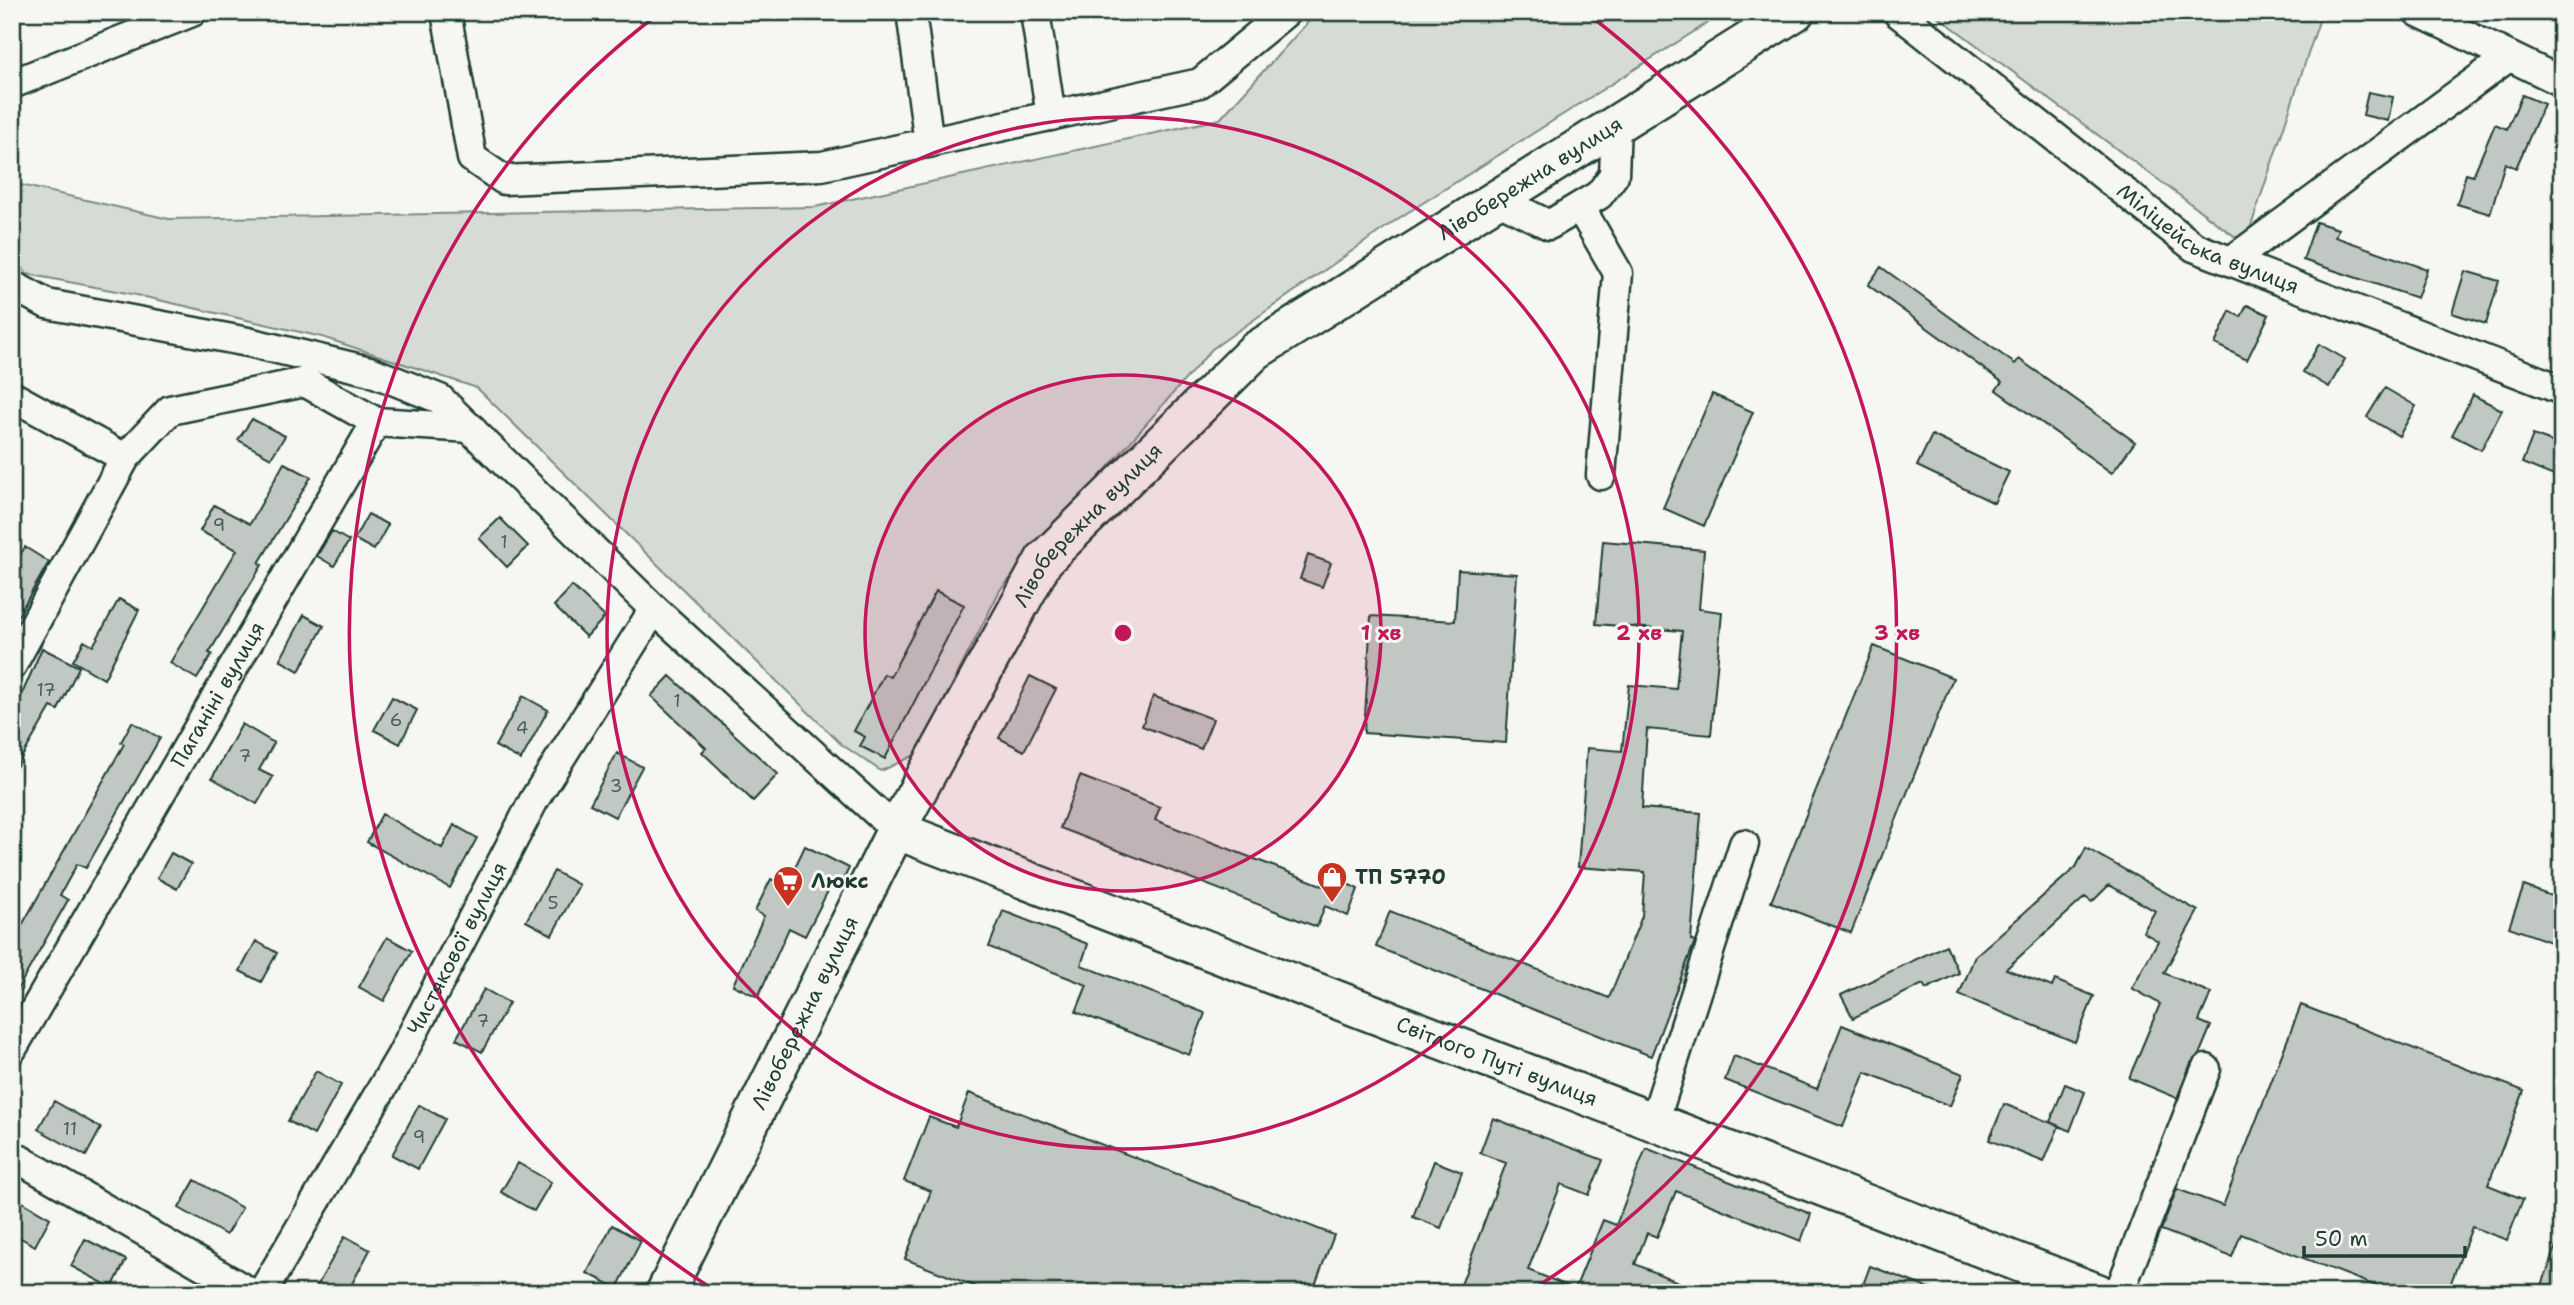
<svg xmlns="http://www.w3.org/2000/svg" width="2574" height="1305" viewBox="0 0 2574 1305" font-family="'Shantell Sans',sans-serif">
	<rect width="100%" height="100%" fill="#f6f6f2"/>
	<filter id="ink" filterUnits="userSpaceOnUse"><feTurbulence type="fractalNoise" baseFrequency=".0143" numOctaves="2"/><feDisplacementMap in="SourceGraphic" scale="14" xChannelSelector="R" yChannelSelector="G"/><feConvolveMatrix kernelMatrix="1 2 1 2 8 2 1 2 1" color-interpolation-filters="sRGB"/></filter>
	<g filter="url(#ink)">
		<path fill="#d6dbd6" stroke="#7a8c85" stroke-width="2" d="M1317 12H1725L1399 218 1212 349 1000 590 917 754 881 771 841 744 477 388 322 337 132 294 27 274 12 253V183L169 219 815 207 1220 119Z
			M1932 12H2322L2245 244Z"/>
		<path fill="#c1c8c3" stroke="#1f3d34" stroke-width="2" d="M2368 92 2393 97 2388 121 2363 115Z
			M2522 95 2544 104 2516 168 2505 163 2490 214 2457 204 2466 174 2473 176 2495 124 2507 129Z
			M2316 222 2338 229 2335 237 2427 269 2417 298 2303 260Z
			M1881 267 2015 364 2019 359 2135 442 2112 473 1996 390 2002 382 1868 285Z
			M2465 271 2499 281 2486 324 2452 313Z
			M2247 305 2269 315 2247 360 2215 344 2230 311 2241 317Z
			M2319 344 2345 359 2329 387 2303 372Z
			M2385 388 2416 406 2399 436 2367 417Z
			M1712 394 1753 412 1704 526 1663 508Z
			M2473 395 2502 410 2481 450 2452 435Z
			M252 419 285 436 271 458 238 440Z
			M1932 435 2009 472 1994 503 1917 466Z
			M2533 435 2562 446V456L2554 476 2522 463Z
			M284 463 311 477 259 563 262 565 209 653 212 654 197 679 170 663 237 550 200 531 214 505 250 524Z
			M368 514 388 525 374 550 354 539Z
			M500 518 528 546 507 567 479 538Z
			M332 531 349 541 334 566 317 556Z
			M1603 541 1704 550 1699 609 1722 612 1711 735 1647 729 1642 808 1701 813 1691 940 1695 941 1651 1056 1376 947 1390 911 1609 998 1642 916 1645 872 1578 867 1587 748 1622 751 1629 685 1676 689 1682 631 1596 624Z
			M25 547 49 562 12 626V567Z
			M1308 555 1331 563 1322 587 1300 579Z
			M1458 570 1517 574 1506 743 1364 733 1371 616 1455 621Z
			M572 586 605 617 586 637 554 606Z
			M936 591 964 605 885 759 860 746 865 737 854 731 884 674 890 677Z
			M119 599 139 610 104 679 73 661 84 641 93 646Z
			M304 615 324 626 299 671 280 660Z
			M1874 646 1953 678 1851 933 1771 902Z
			M42 648 79 667 58 710 51 707 12 774V717Z
			M670 676 778 774 753 801 702 752 706 748 651 696Z
			M1030 676 1056 689 1024 751 999 738Z
			M523 696 548 710 521 760 495 746Z
			M1153 696 1213 719 1201 749 1142 726Z
			M392 697 417 710 400 744 374 730Z
			M132 722 160 738 86 868 77 864 60 895 68 900 12 999V943L124 744 121 742Z
			M242 724 274 743 259 770 273 777 257 804 212 778Z
			M617 753 642 767 615 817 590 804Z
			M1080 776 1160 807 1155 820 1334 890 1337 879 1358 889 1348 916 1325 906 1317 927 1060 828Z
			M382 814 442 848 454 825 477 838 450 888 367 842Z
			M805 846 849 868 839 889 831 885 805 936 789 928 758 997 733 985 764 916 755 911 771 879 786 886Z
			M2086 848 2198 911 2164 973 2211 993 2199 1021 2211 1026 2199 1055 2191 1063 2177 1098 2129 1078 2160 1004 2132 988 2158 941 2143 932 2155 911 2109 885 2092 902 2085 897 2006 969 2052 987 2055 980 2094 996 2075 1042 1959 995 1975 956 2076 867Z
			M171 853 191 864 177 889 157 878Z
			M554 871 579 885 552 935 526 921Z
			M2524 886 2562 900V946L2509 927Z
			M1003 911 1088 944 1081 965 1205 1013 1189 1055 1076 1012 1087 985 989 947Z
			M387 937 412 951 384 1001 359 987Z
			M256 941 277 953 261 982 240 971Z
			M1946 945 1959 973 1926 989 1923 984 1853 1018 1841 995Z
			M484 989 509 1003 482 1052 456 1039Z
			M2301 1005 2524 1091 2488 1185 2523 1199 2507 1240 2472 1227 2447 1293H2394L2241 1234 2232 1257 2161 1230 2177 1189 2223 1206Z
			M1842 1025 1963 1074 1950 1106 1865 1072 1843 1127 1725 1080 1734 1056 1817 1089Z
			M316 1071 341 1085 314 1135 288 1121Z
			M2065 1084 2085 1092 2070 1131 2050 1122Z
			M969 1093 1334 1235 1312 1293H992L905 1259 931 1191 904 1181 929 1117 956 1127Z
			M54 1101 101 1128 86 1156 38 1129Z
			M2004 1104 2059 1126 2044 1162 1989 1140Z
			M419 1105 445 1119 418 1169 392 1155Z
			M1493 1118 1603 1160 1589 1195 1561 1184 1528 1270 1575 1289 1603 1220 1616 1225 1646 1148 1811 1214 1801 1241 1676 1191 1657 1237 1647 1233 1635 1264 1704 1293H1458L1506 1163 1480 1153Z
			M1434 1161 1462 1172 1441 1228 1413 1217Z
			M518 1163 551 1182 534 1211 501 1192Z
			M195 1180 242 1208 226 1235 179 1208Z
			M12 1196 50 1218 35 1246 12 1233Z
			M612 1225 641 1241 617 1288 587 1273Z
			M345 1236 370 1250 347 1293H330L317 1286Z
			M2560 1237 2562 1293H2539Z
			M85 1239 126 1260 112 1288 71 1266Z
			M1870 1266 1936 1291V1293H1860Z"/>
		<g fill="none" stroke-linecap="round" stroke-linejoin="round">
			<g stroke="#1f3d34" stroke-width="33">
				<g id="minor">
					<path d="M446 12 472 158 504 180 822 166 1200 83 1286 12"/>
					<path d="M911 12 929 143"/>
					<path d="M1035 12 1051 116"/>
					<path id="s1" d="M1897 12 2194 247 2562 390"/>
					<path d="M2418 12 2562 82"/>
					<path d="M12 84 192 12"/>
					<path d="M1497 199 1549 225 1599 195 1614 175 1616 124"/>
					<path d="M1580 207 1618 273 1601 475"/>
					<path d="M2231 261 2507 58"/>
					<path d="M12 285 47 304 248 342 370 371 440 399 654 609 896 830"/>
					<path d="M12 396 125 458 170 410 305 382 376 422"/>
					<path d="M12 665 125 458"/>
					<path id="s2" d="M12 1049 376 422 471 428"/>
					<path d="M1654 1122 1744 844"/>
					<path d="M12 1155 251 1293"/>
					<path id="s3" d="M262 1293 401 1056 534 800 654 609"/>
					<path d="M2119 1293 2206 1069"/>
				</g>
			</g>
			<g stroke="#1f3d34" stroke-width="42">
				<g id="major">
					<path id="s4" d="M896 830 2098 1293"/>
					<path id="s5" d="M665 1293 896 830 1044 560 1255 351 1795 12"/>
				</g>
			</g>
			<use href="#minor" stroke="#f6f6f2" stroke-width="28"/>
			<use href="#major" stroke="#f6f6f2" stroke-width="37"/>
		</g>
	</g>
	<circle cx="1123" cy="633" r="258" fill="#c2185b" fill-opacity=".12"/>
	<g fill="none" stroke="#c2185b" stroke-width="3.5">
		<circle cx="1123" cy="633" r="258"/>
		<circle cx="1123" cy="633" r="516"/>
		<path d="M713 1289A774 774 0 0 1 657 15M1589 15A774 774 0 0 1 1533 1289"/>
	</g>
	<defs>
		<g id="shop-pin" transform="scale(1.575)"><path d="M0 17L-7.5 6A9.5 9.5 0 1 1 7.5 6Z" fill="#c8321e" stroke="#f6f6f2"/><path d="M-5-2.5h2.3a2.7 3.5 0 0 1 5.4 0H5L5.5 6h-11ZM-1.5-2.5h3a1.5 2.3 0 0 0-3 0Z" fill="#fff"/></g>
		<g id="supermarket-pin" transform="scale(1.575)"><path d="M0 17L-7.5 6A9.5 9.5 0 1 1 7.5 6Z" fill="#c8321e" stroke="#f6f6f2"/><path d="M-6-5.5h2.5l.6 2H6L4.5 2H-2.5L-4.4-4H-6ZM-1.5 3.2a1.3 1.3 0 1 0 .1 0ZM3 3.2a1.3 1.3 0 1 0 .1 0Z" fill="#fff"/></g>
	</defs>
	<g fill-rule="evenodd">
		<use href="#shop-pin" x="1332" y="877"/>
		<use href="#supermarket-pin" x="788" y="881"/>
	</g>
	<g text-anchor="middle" dominant-baseline="central" stroke-width="6" stroke-linejoin="round" paint-order="stroke">
		<g font-size="18" fill="#486058">
			<text x="219" y="525">9</text>
			<text x="504" y="542">1</text>
			<text x="46" y="690">17</text>
			<text x="677" y="701">1</text>
			<text x="396" y="720">6</text>
			<text x="522" y="728">4</text>
			<text x="245" y="756">7</text>
			<text x="616" y="786">3</text>
			<text x="553" y="903">5</text>
			<text x="483" y="1021">7</text>
			<text x="70" y="1129">11</text>
			<text x="419" y="1137">9</text>
		</g>
		<g font-size="21" fill="#1f3d34" stroke="#f6f6f2">
			<text stroke="none"><textPath href="#s5" startOffset="1447">Лівобережна вулиця</textPath></text>
			<text stroke="none"><textPath href="#s1" startOffset="387">Міліцейська вулиця</textPath></text>
			<text stroke="none"><textPath href="#s5" startOffset="880">Лівобережна вулиця</textPath></text>
			<text stroke="none"><textPath href="#s2" startOffset="410">Паганіні вулиця</textPath></text>
			<text stroke="none"><textPath href="#s3" startOffset="396">Чистякової вулиця</textPath></text>
			<text stroke="none"><textPath href="#s5" startOffset="313">Лівобережна вулиця</textPath></text>
			<text stroke="none"><textPath href="#s4" startOffset="644">Світлого Путі вулиця</textPath></text>
		</g>
		<g font-size="21" font-weight="bold" fill="#1f3d34" stroke="#f6f6f2" text-anchor="start">
			<text x="1355" y="877">ТП 5770</text>
			<text x="811" y="881">Люкс</text>
		</g>
	</g>
	<circle cx="1123" cy="633" r="10" fill="#c2185b" stroke="#f6f6f2" stroke-width="3.5"/>
	<g font-size="21" text-anchor="middle" font-weight="bold" fill="#c2185b" stroke="#f6f6f2" stroke-width="6" stroke-linejoin="round" paint-order="stroke">
		<text x="1381" y="640">1 хв</text>
		<text x="1639" y="640">2 хв</text>
		<text x="1897" y="640">3 хв</text>
	</g>
	<rect width="2574" height="1305" fill="none" stroke="#f6f6f2" stroke-width="42"/>
	<rect x="21" y="21" width="2532" height="1263" fill="none" stroke="#1f3d34" stroke-width="2.5" filter="url(#ink)"/>
	<path d="M2304 1246v10h161v-10" fill="none" stroke="#1f3d34" stroke-width="3.5"/>
	<text x="2315" y="1246" font-size="21" fill="#1f3d34" stroke="#f6f6f2" stroke-width="5" paint-order="stroke">50 m</text>
</svg>
